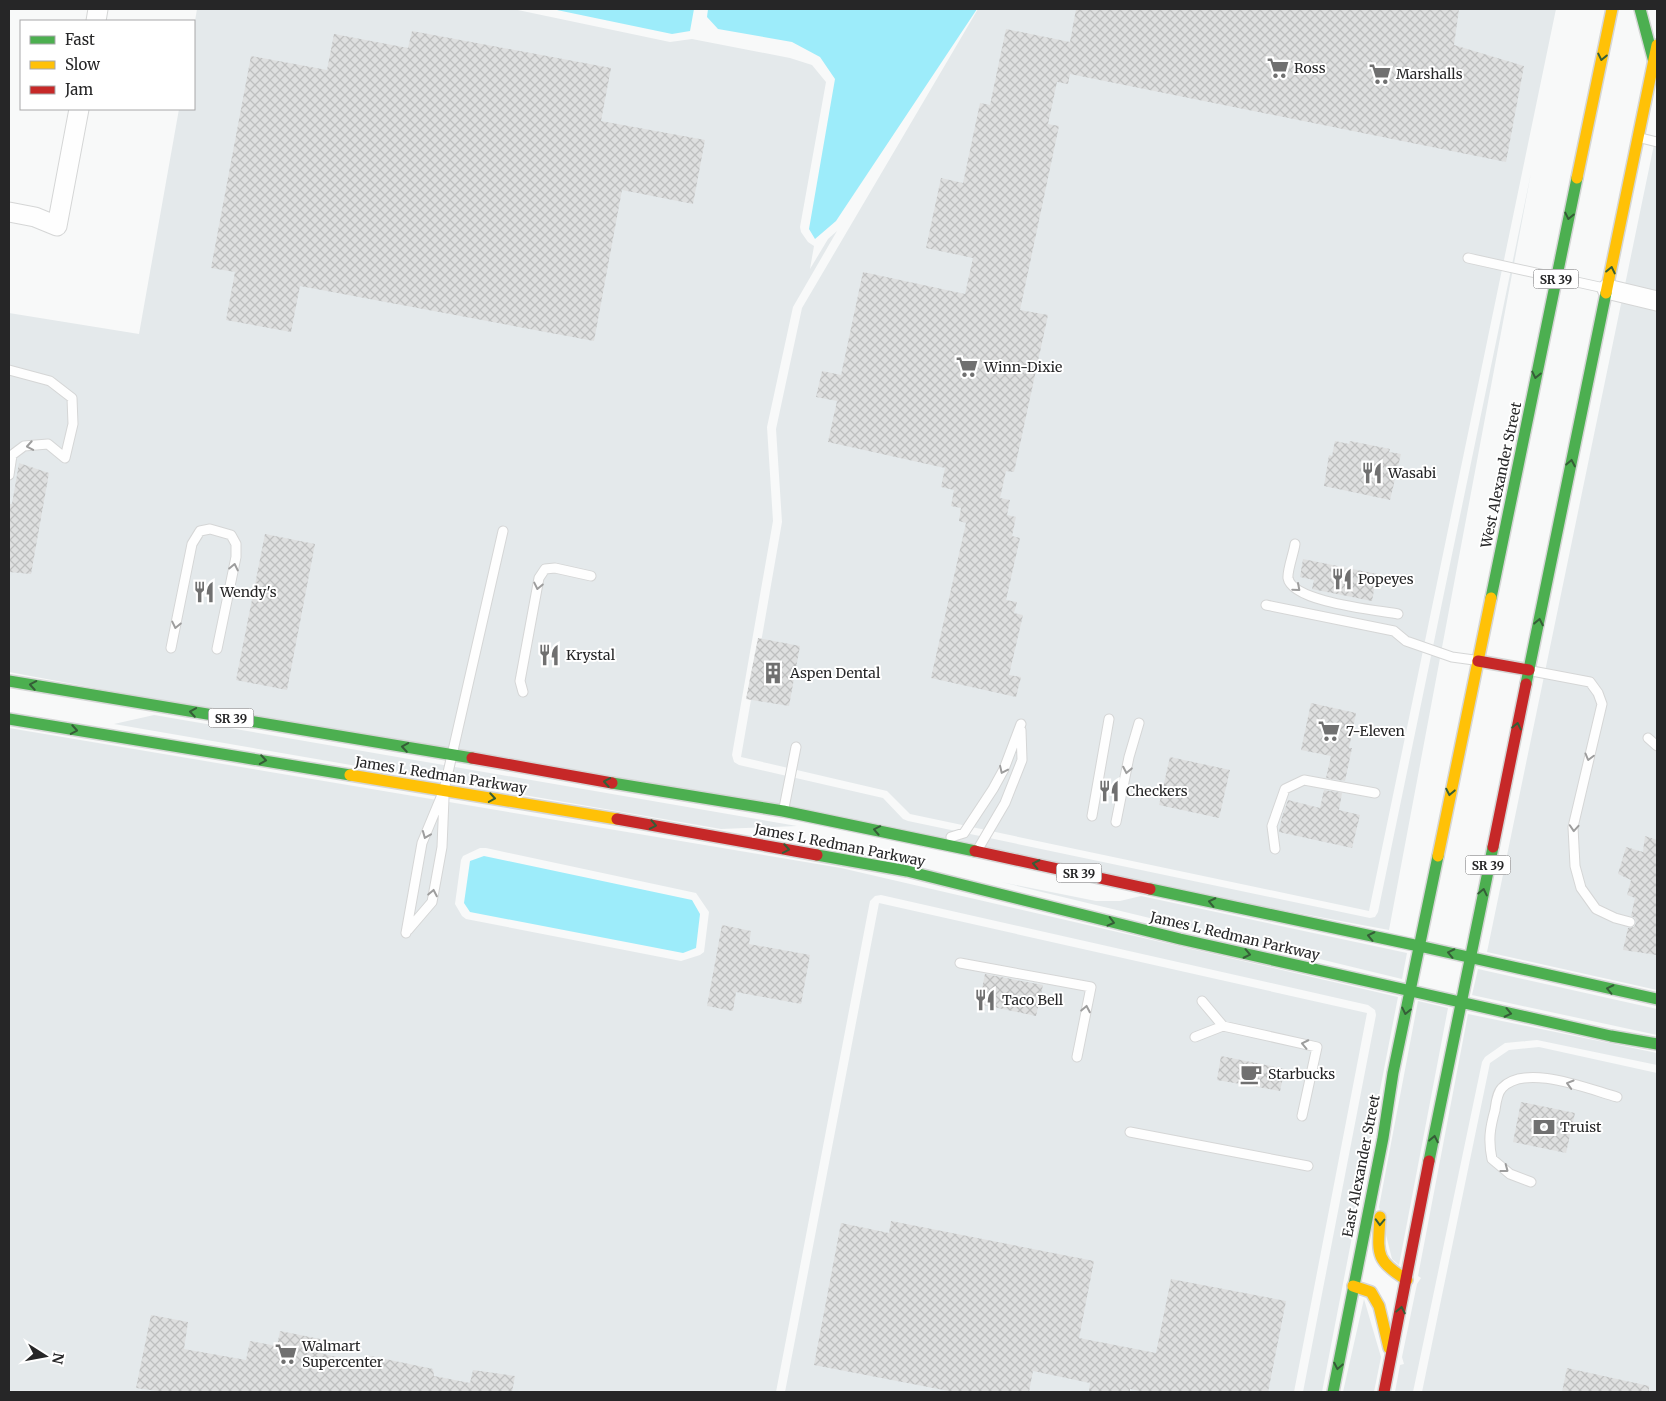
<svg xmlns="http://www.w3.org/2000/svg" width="1666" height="1401" viewBox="0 0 1666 1401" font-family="Merriweather,serif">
	<defs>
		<pattern id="building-cross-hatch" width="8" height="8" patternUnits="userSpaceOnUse" patternTransform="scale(1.25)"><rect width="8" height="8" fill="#dedfdf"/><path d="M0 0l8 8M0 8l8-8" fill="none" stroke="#bebfbf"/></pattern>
	</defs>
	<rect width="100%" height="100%" fill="#f8f9f9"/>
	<path fill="#e4e9eb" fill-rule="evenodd" d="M197 9H513L670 42 692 39 790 58 812 65 826 82 800 227 801 232 808 242 814 246 810 269 828 239 837 231 793 307 767 427 773 521 732 755 734 762 739 765 883 798 903 819 908 821 1370 918 1375 917 1378 912 1531 173 1389 930 9 672V313L139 334 179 109H194V27Z
		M978 9H1556L1369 911 910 814 887 791 741 757 782 522 776 429 802 308Z
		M1657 130V990L1487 952Z
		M154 715 797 826 721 829 114 724Z
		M9 728 841 868 1398 997 1359 1198 1356 1199 1358 1206 1322 1392H1303L1376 1015 1375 1010 1368 1005 881 895 875 896 870 901 776 1392H9ZM480 848H486L696 893 709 912 704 952 700 955 681 961 466 919 462 916 455 904 461 860 463 856Z
		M1001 882 1096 901H1120L1141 896 1407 953 1402 979Z
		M879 903 1367 1013 1294 1392H785Z
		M1478 969 1657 1009V1035L1472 995Z
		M1418 1001 1448 1008 1399 1265 1392 1259 1379 1207Z
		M1468 1014 1657 1053V1065L1537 1040 1505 1043 1485 1057 1482 1062 1413 1392H1395L1400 1365 1404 1364 1402 1357 1417 1284 1421 1278 1418 1276Z
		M1539 1047 1657 1073V1392H1422L1490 1063 1509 1050Z
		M1364 1299 1381 1357 1374 1392H1343Z"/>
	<path fill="#9decfa" d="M552 9H694L690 31 672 34Z
		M708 9H977L836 221 815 239 809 229 835 79 820 57 792 42 718 29 707 17Z
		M484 856 692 900 700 914 696 948 683 953 470 912 464 903 470 861Z"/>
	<path fill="url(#building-cross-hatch)" d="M1076 9H1459L1454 45 1524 66 1506 162 1070 74 1068 84 1057 82 1048 124 1059 126 1020 310 1048 315 1014 472 1006 471 1000 498 1010 500 1007 515 1016 517 1012 536 1020 538 1006 600 1017 602 1014 613 1023 615 1009 675 1021 677 1016 697 931 678 966 523 959 521 961 508 951 506 954 490 941 487 945 468 828 442 837 401 816 397 822 371 841 375 863 272 965 294 973 258 926 248 941 178 963 183 980 103 990 105 1006 29 1070 42Z
		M412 31 611 68 601 121 705 140 693 204 622 190 594 341 300 286 291 332 226 320 235 272 211 268 251 56 327 70 334 34 408 48Z
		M1335 441 1349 444 1350 441 1390 449 1389 452 1401 454 1390 500 1324 486 1329 455 1332 456Z
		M19 463 49 473 31 574 9 572V504H12Z
		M265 534 315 544 287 690 236 680Z
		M1303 559 1377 574 1372 601 1312 589 1314 580 1300 577Z
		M758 638 800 646 789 706 746 699Z
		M1311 703 1356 713 1349 748H1352L1345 781 1326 778 1331 756 1301 750Z
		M1170 757 1230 770 1219 818 1159 805Z
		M1324 790 1342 793 1339 810 1360 815 1352 848 1279 832 1282 817 1288 800 1320 808Z
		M1645 836 1657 840V955L1623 950 1628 928 1634 927 1636 923 1635 918 1631 916 1635 898 1627 895 1631 880 1618 874 1626 847 1643 852Z
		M722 925 751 931 749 944 810 955 801 1004 736 992 733 1011 707 1006Z
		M985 974 1043 985 1036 1016 979 1004Z
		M1221 1056 1285 1069 1280 1091 1217 1080Z
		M1521 1102 1575 1113 1566 1153 1513 1142Z
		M891 1221 1094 1261 1079 1338 1156 1353 1171 1279 1286 1301 1268 1392H1145L1130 1389V1392H1089L1090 1383 1033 1371 1029 1392H954L814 1365 841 1223 889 1233Z
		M151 1315 188 1322 184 1349 246 1360 250 1341 277 1346 280 1331 320 1339V1353L361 1363 371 1356 433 1369 434 1376 470 1383 473 1370 515 1376 512 1392H165L136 1388Z
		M1567 1368 1649 1386V1392H1562Z"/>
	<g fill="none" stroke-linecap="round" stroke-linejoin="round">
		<g stroke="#d5d6d6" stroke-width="11">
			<path id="lane" d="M1641 138 1657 142
				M1468 258 1604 288
				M9 370 50 381 72 398 73 424 65 458 48 444 24 446 12 455 9 475
				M1295 544C1294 552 1287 571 1288 578 1292 602 1376 610 1398 614
				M1266 605 1394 631 1406 641 1452 657 1474 660
				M171 648 192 544 200 531 210 529 231 535 236 544V557L217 649
				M1532 671 1590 682 1598 693 1602 704 1573 827 1575 866 1581 888 1596 909 1615 918 1630 922
				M523 692 520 681 539 578 545 569 555 568 591 576
				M1648 738 1657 746
				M784 808 796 747
				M1092 816 1109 719
				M1116 822 1129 757 1139 723
				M951 837 964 833 993 789 1004 769 1021 724
				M978 849 1005 803 1022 760 1021 730
				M1275 849 1272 826 1285 789 1304 780 1375 793
				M408 930 432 902 442 847 444 798
				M406 933 422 843 444 790 503 531
				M960 963 1091 987 1077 1057
				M1202 1001 1223 1026
				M1195 1037 1223 1026 1317 1047 1302 1116
				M1130 1132 1308 1166
				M1531 1182 1510 1174 1492 1159C1488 1140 1490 1128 1495 1110 1496 1103 1497 1093 1502 1088 1525 1063 1588 1089 1617 1097"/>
		</g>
		<g stroke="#d5d6d6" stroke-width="21">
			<path id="street" d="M96 21 98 9
				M9 212 35 217 57 226 79 109
				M1607 289 1657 301"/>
		</g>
		<g stroke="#d5d6d6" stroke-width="14">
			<path id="fast" d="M1640 9 1654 62
				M1491 598 1577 178
				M9 681 472 758
				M1526 684 1606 293
				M9 719 350 775
				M612 783 783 811 975 851
				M817 855 907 871 1180 939 1460 1002
				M1150 889 1419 946
				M1419 946 1657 999
				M1460 1002 1611 1036 1657 1044
				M1429 1161 1493 847
				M1333 1392 1383 1138 1393 1073 1438 856"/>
		</g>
		<g stroke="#d5d6d6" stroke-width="14">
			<path id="slow" d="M1577 178 1612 9
				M1606 293 1657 45
				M350 775 617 819
				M1438 856 1491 598
				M1380 1217C1378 1253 1374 1260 1407 1280
				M1353 1286 1371 1292 1379 1306 1389 1348"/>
		</g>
		<g stroke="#d5d6d6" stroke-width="14">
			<path id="jam" d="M1478 661 1529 670
				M472 758 612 783
				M617 819 817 855
				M1493 847 1526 684
				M975 851 1150 889
				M1384 1392 1429 1161"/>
		</g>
		<use href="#lane" stroke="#fefefe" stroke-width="9"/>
		<use href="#street" stroke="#fefefe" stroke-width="19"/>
		<use href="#fast" stroke="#4caf50" stroke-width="11"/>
		<use href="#slow" stroke="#ffc107" stroke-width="11"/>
		<use href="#jam" stroke="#c62828" stroke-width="11"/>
	</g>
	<defs><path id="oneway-chevron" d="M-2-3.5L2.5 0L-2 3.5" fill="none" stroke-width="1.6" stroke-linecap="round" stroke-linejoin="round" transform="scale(1.25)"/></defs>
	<g stroke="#355d37">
		<use href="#oneway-chevron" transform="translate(1602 57) rotate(102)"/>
		<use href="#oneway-chevron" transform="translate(1569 216) rotate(102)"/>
		<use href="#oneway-chevron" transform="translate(1611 270) rotate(-78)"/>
		<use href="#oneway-chevron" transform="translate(1536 375) rotate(102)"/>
		<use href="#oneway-chevron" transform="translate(1571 463) rotate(-79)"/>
		<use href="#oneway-chevron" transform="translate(1539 622) rotate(-79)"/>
		<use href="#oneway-chevron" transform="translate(33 685) rotate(-170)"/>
		<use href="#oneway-chevron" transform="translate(193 712) rotate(-171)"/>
		<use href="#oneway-chevron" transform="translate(1517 726) rotate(-78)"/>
		<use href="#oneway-chevron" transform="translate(74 730) rotate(10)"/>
		<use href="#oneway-chevron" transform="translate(405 747) rotate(-171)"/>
		<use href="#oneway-chevron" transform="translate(263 760) rotate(9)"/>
		<use href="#oneway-chevron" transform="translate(607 782) rotate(-170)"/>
		<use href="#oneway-chevron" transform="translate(1450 792) rotate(101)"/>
		<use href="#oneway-chevron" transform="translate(492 798) rotate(9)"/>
		<use href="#oneway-chevron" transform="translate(653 825) rotate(11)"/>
		<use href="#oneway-chevron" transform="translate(877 830) rotate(-169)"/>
		<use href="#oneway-chevron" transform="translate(786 849) rotate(10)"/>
		<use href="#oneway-chevron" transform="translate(1036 864) rotate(-168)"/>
		<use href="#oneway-chevron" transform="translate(1483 892) rotate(-78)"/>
		<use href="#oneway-chevron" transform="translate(1212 902) rotate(-168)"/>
		<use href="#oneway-chevron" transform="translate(1111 922) rotate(14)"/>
		<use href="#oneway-chevron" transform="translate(1371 936) rotate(-168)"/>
		<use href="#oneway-chevron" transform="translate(1451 953) rotate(-168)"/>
		<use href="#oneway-chevron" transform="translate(1247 954) rotate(12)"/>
		<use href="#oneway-chevron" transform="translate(1610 989) rotate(-168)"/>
		<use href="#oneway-chevron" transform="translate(1406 1011) rotate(102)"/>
		<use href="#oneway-chevron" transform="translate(1508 1013) rotate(12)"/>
		<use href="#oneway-chevron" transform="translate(1434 1139) rotate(-79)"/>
		<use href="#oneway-chevron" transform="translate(1380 1222) rotate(92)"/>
		<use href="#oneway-chevron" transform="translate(1401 1310) rotate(-79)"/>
		<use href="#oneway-chevron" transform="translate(1338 1366) rotate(101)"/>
	</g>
	<g stroke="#9d9d9d">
		<use href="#oneway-chevron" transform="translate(30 446) rotate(170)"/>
		<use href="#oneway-chevron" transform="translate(234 567) rotate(-78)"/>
		<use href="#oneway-chevron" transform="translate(538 586) rotate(102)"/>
		<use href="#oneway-chevron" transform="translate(1297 588) rotate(41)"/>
		<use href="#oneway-chevron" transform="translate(176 625) rotate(102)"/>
		<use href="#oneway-chevron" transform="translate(1589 757) rotate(105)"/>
		<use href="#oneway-chevron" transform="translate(1003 770) rotate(115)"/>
		<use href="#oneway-chevron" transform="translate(1127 770) rotate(101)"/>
		<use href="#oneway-chevron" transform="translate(1574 828) rotate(94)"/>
		<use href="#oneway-chevron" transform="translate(426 835) rotate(112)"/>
		<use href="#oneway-chevron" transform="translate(433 893) rotate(-79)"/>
		<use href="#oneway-chevron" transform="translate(1086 1009) rotate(-79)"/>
		<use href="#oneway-chevron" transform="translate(1305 1044) rotate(-168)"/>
		<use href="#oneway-chevron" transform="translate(1570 1084) rotate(-164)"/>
		<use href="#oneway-chevron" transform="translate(1505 1169) rotate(37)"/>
	</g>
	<defs>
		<g id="supermarket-bare" transform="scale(1.725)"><path d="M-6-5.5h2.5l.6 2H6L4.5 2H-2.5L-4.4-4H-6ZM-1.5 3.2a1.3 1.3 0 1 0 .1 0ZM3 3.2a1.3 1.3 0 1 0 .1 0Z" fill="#707070" stroke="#fff" stroke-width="2.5" paint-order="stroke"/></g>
		<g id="restaurant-bare" transform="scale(1.725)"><path d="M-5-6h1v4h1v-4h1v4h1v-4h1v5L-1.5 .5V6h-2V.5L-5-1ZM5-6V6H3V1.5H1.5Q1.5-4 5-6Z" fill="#707070" stroke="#fff" stroke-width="2.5" paint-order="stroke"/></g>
		<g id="building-bare" transform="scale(1.725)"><path d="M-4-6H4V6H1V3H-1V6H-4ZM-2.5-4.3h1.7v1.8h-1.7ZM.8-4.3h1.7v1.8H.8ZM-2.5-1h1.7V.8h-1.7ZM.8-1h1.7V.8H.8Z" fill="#707070" stroke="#fff" stroke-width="2.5" paint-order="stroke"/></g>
		<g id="cafe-bare" transform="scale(1.725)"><path d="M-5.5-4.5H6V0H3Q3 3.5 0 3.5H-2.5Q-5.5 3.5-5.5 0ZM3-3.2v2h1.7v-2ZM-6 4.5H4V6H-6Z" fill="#707070" stroke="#fff" stroke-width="2.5" paint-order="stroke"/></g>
		<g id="bank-bare" transform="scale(1.725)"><path d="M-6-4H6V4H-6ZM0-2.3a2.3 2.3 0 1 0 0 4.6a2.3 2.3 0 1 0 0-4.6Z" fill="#707070" stroke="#fff" stroke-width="2.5" paint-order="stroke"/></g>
	</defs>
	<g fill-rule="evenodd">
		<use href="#supermarket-bare" x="1278" y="68"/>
		<use href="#supermarket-bare" x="1380" y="74"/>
		<use href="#supermarket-bare" x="967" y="367"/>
		<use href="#restaurant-bare" x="1372" y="473"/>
		<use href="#restaurant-bare" x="1342" y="579"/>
		<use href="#restaurant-bare" x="204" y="592"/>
		<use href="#restaurant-bare" x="549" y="655"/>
		<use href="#building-bare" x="773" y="673"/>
		<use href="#supermarket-bare" x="1329" y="731"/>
		<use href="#restaurant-bare" x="1109" y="791"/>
		<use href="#restaurant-bare" x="985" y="1000"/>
		<use href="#cafe-bare" x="1251" y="1074"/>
		<use href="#bank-bare" x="1544" y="1127"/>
		<use href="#supermarket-bare" x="286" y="1354"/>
	</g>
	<g text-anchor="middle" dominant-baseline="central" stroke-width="4" stroke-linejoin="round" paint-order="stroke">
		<g fill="#fff" stroke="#676768" stroke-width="1">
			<rect x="1533.5" y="269.5" width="45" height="19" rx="4"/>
			<rect x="208.5" y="708.5" width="45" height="19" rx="4"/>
			<rect x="1465.5" y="855.5" width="45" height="19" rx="4"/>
			<rect x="1056.5" y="863.5" width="45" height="19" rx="4"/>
		</g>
		<g font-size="12" font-weight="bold" fill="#262627">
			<text x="1556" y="279">SR 39</text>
			<text x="231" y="718">SR 39</text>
			<text x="1488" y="865">SR 39</text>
			<text x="1079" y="873">SR 39</text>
		</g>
		<g font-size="14" fill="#262627" stroke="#fff" text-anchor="start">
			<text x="1294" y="68">Ross</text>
			<text x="1396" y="74">Marshalls</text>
			<text x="984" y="367">Winn-Dixie</text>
			<text x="1388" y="473">Wasabi</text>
			<text x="1358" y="579">Popeyes</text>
			<text x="220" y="592">Wendy's</text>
			<text x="566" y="655">Krystal</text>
			<text x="790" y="673">Aspen Dental</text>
			<text x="1346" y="731">7-Eleven</text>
			<text x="1126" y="791">Checkers</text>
			<text x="1002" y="1000">Taco Bell</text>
			<text x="1268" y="1074">Starbucks</text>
			<text x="1560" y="1127">Truist</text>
			<text x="302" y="1346">Walmart<tspan x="302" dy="16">Supercenter</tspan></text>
		</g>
		<g font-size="14" fill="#262627" stroke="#fff">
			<text transform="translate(1501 475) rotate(-78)">West Alexander Street</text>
			<text transform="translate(441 775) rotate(9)">James L Redman Parkway</text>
			<text transform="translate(840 845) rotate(11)">James L Redman Parkway</text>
			<text transform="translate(1235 936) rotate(13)">James L Redman Parkway</text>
			<text transform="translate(1361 1166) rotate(-79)">East Alexander Street</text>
		</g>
	</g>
	<rect width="1666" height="1401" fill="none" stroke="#262627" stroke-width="20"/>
	<rect x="20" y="20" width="175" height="90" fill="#ffffff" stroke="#a8a8a9"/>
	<rect x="30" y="36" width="25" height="8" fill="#4caf50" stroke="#a8a8a9"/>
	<text x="65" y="45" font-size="15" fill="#262627">Fast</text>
	<rect x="30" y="61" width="25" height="8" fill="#ffc107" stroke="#a8a8a9"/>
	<text x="65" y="70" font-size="15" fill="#262627">Slow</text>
	<rect x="30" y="86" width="25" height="8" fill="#c62828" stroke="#a8a8a9"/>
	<text x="65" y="95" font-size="15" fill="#262627">Jam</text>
	<g transform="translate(45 1356) rotate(101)" stroke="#ffffff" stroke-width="4" paint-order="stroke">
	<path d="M0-4L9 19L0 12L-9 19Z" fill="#262627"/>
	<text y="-8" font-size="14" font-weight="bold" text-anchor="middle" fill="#262627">N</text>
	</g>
</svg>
